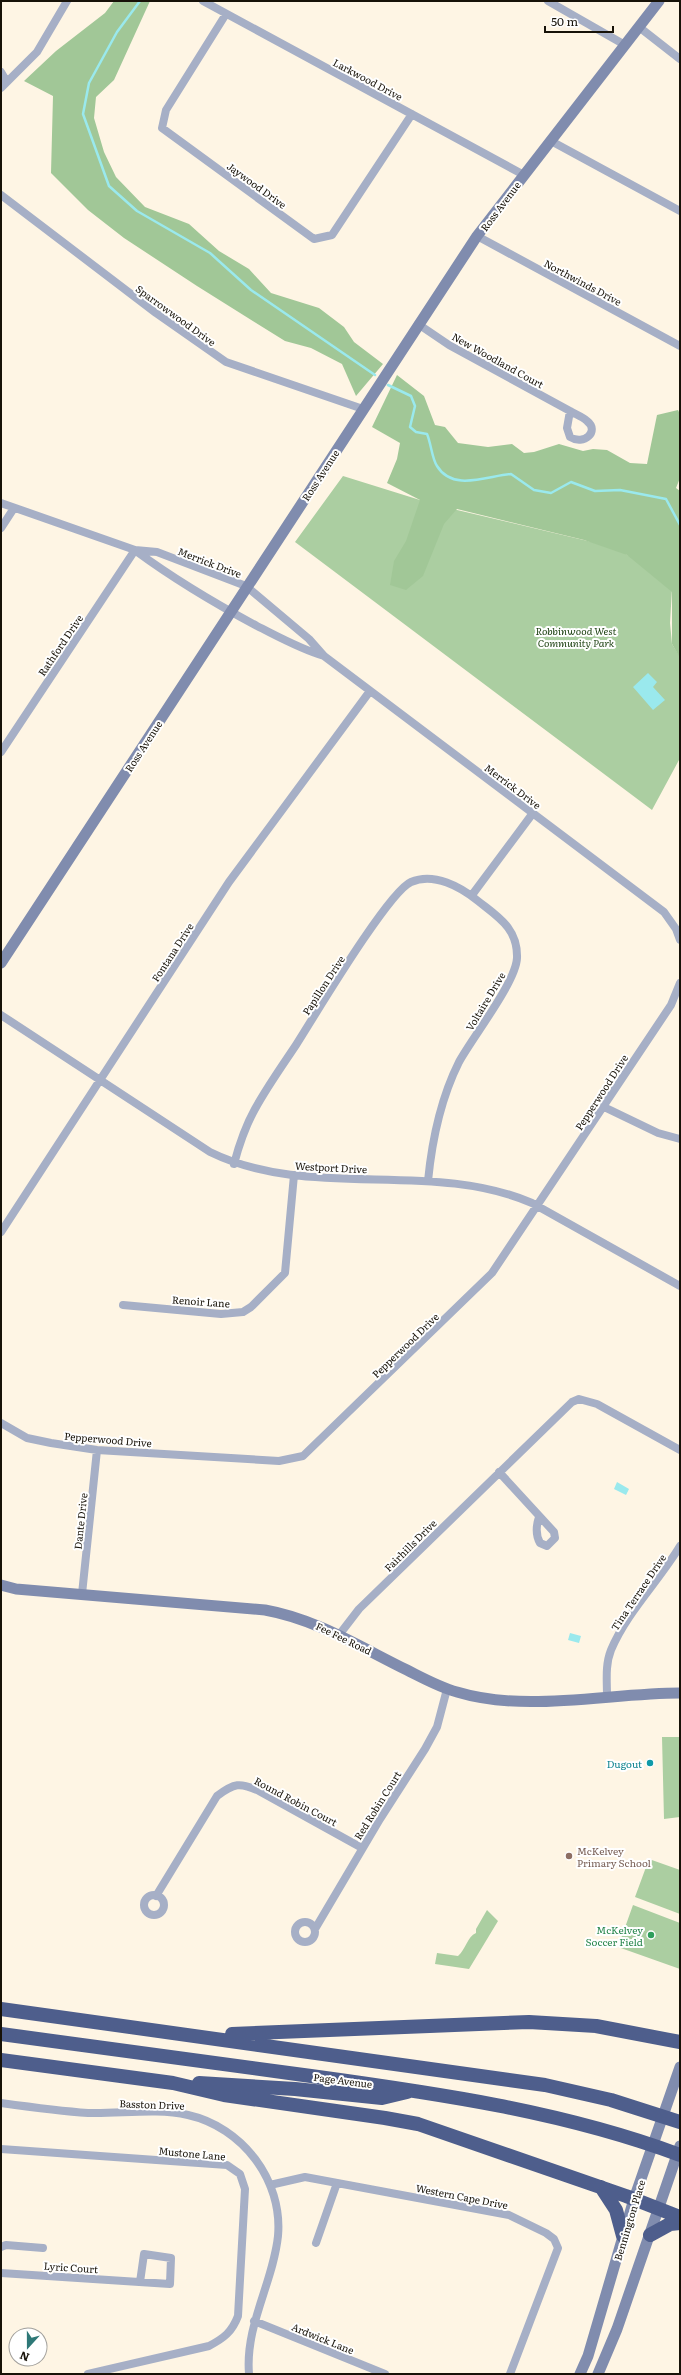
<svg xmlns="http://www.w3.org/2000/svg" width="681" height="2375" viewBox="0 0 681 2375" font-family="Literata,serif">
	<rect width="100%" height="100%" fill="#fef5e4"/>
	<path fill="#abcea1" d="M343 476 436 505 613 547 640 562 673 572 670 623 672 644 680 657 679 760 652 810 295 542Z
		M662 1737H680V1817L664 1819Z
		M649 1859 680 1870V1914L635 1897Z
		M633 1905 680 1923V1969L618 1947Z
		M487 1910 498 1921 469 1969 435 1964 437 1953 458 1956C466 1949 467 1937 476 1933V1929Z"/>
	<path fill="#a1c797" d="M114 1H150L114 80 96 97 94 118 104 152 116 177 145 207 189 224 219 251 249 269 271 293 319 308 344 327 354 342 383 364 356 396 342 364 311 348 285 341 197 286 124 238 88 210 51 173 53 96 24 81 56 51 105 13Z
		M397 375 424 396 435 425 445 427 458 443 488 447 512 444 524 453 534 452 559 444 583 451 593 449 607 450 630 463 647 464 657 415 678 410 680 414V478L676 488 680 491V658L672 644V592L627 555 584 540 457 509 444 524 423 576 406 590 390 585 394 561 406 541 420 500 387 483 397 459 400 443 372 427Z"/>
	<path fill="#9ae9ed" d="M648 673 657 682 653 687 665 700 653 710 633 687Z
		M617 1482 629 1489 626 1495 614 1489Z
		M570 1633 581 1636 579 1643 568 1640Z"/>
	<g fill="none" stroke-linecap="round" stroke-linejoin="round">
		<path stroke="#9ae9ed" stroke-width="2.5" d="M140 1 117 32 89 83 83 114 109 186 137 211 210 253 251 290 375 375
			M388 385 411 396 415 406 410 427 416 432 427 434C431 443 432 459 437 466 453 492 487 476 511 474L534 490 551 493 571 482 595 491 620 490 666 499 680 525"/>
		<path stroke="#a6afc6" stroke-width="8" d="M203 1 524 175
			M548 1 625 45
			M226 14 166 110 162 128 314 239 332 235 412 114
			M639 27 680 59
			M1 72 7 82
			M1 88 37 52 67 1
			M551 141 680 211
			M1 195 156 313 226 362 363 409
			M477 236 680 346
			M418 324 449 345 570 411 567 428 570 437C584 446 600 431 587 421 583 417 575 414 570 411
			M1 503 135 550 157 552 246 586 309 639 324 656 664 912 676 929 680 940
			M1 528 14 508
			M136 551C174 579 216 604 257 626 279 637 300 649 324 656
			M1 752 135 550
			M472 895 533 813
			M1 1015 210 1152C310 1201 430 1159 532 1203L680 1286
			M604 1107 658 1133 680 1139
			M234 1164C239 1145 245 1127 255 1109 267 1087 282 1066 296 1045 314 1017 388 892 411 882 434 872 461 887 478 901 498 917 518 928 517 958 516 982 472 1038 459 1062 440 1100 432 1140 428 1181
			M1 1232 229 882 370 691
			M123 1305 221 1314 243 1312 251 1307 285 1273 294 1175
			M1 1423 27 1438 51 1443 97 1450 279 1461 303 1456 492 1273 671 1005 680 983
			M499 1472 554 1532 555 1538 547 1546 540 1543C535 1534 536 1526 539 1517
			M82 1594 97 1450
			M339 1635 359 1609 572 1402 579 1399 597 1404 680 1450
			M607 1696C607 1681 605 1665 611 1650 627 1612 659 1581 680 1546
			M144 1905a10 10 0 1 1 20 0a10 10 0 1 1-20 0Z
			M156 1896 217 1796C234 1783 240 1782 259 1791L362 1848
			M295 1932a10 10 0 1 1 20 0a10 10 0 1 1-20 0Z
			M315 1929 380 1819 425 1749 437 1727 447 1689
			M1 2103C30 2107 59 2111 88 2113 121 2114 156 2108 188 2115 242 2127 283 2180 278 2236 273 2283 245 2325 249 2374
			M1 2149 227 2165 240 2174 245 2189 238 2316C232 2332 224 2338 209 2346L88 2374
			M270 2185 305 2177 509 2215 546 2233 554 2239 558 2248 510 2374
			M316 2243 337 2183
			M1 2247 6 2245 43 2248
			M1 2273 170 2284 171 2258 144 2254 140 2282
			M254 2321 385 2374"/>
		<path stroke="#808cae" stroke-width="11" d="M1 963 477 236 659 1
			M1 1585 16 1589 265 1610C316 1619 360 1647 407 1670 423 1678 439 1687 457 1692 526 1713 609 1693 680 1693
			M580 2374 588 2356 634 2199 680 2067
			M598 2374 617 2329 680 2146"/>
		<path stroke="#4e5e8c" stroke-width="14" d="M1 2009 545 2085 611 2100 680 2122
			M1 2034C104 2048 207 2062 311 2076 435 2093 562 2111 680 2155
			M232 2034 529 2022 596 2026 680 2042
			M1 2060 173 2083 224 2095 385 2118 418 2124 626 2196 680 2217
			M199 2083 295 2089 382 2098 407 2092
			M601 2187 616 2210 623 2236
			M650 2235 670 2224 680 2223"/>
	</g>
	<circle fill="#0f9aa8" stroke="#fff" stroke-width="1.5" cx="650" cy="1763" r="4"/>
	<circle fill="#8d6e63" stroke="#fff" stroke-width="1.5" cx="569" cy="1856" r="4"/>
	<circle fill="#2e9e5b" stroke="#fff" stroke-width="1.5" cx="651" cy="1935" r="4"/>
	<g text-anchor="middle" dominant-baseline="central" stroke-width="4" stroke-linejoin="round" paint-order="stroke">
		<g font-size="10" fill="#171208" stroke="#fff">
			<text transform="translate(368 79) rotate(28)">Larkwood Drive</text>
			<text transform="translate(257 185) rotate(36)">Jaywood Drive</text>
			<text transform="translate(500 206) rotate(-53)">Ross Avenue</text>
			<text transform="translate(583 282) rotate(28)">Northwinds Drive</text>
			<text transform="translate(176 315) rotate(36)">Sparrowwood Drive</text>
			<text transform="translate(498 360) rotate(29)">New Woodland Court</text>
			<text transform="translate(320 475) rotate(-57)">Ross Avenue</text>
			<text transform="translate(210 562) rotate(21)">Merrick Drive</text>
			<text transform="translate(60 645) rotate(-56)">Rathford Drive</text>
			<text transform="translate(143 746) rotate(-57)">Ross Avenue</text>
			<text transform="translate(513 786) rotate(37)">Merrick Drive</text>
			<text transform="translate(172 952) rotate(-57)">Fontana Drive</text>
			<text transform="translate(323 985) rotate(-57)">Papillon Drive</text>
			<text transform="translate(485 1001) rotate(-59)">Voltaire Drive</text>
			<text transform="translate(601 1092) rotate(-57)">Pepperwood Drive</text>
			<text transform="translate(331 1167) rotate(3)">Westport Drive</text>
			<text transform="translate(201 1301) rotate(4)">Renoir Lane</text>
			<text transform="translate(405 1345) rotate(-44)">Pepperwood Drive</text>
			<text transform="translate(108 1439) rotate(5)">Pepperwood Drive</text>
			<text transform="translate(80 1521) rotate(-84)">Dante Drive</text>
			<text transform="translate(410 1545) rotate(-45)">Fairhills Drive</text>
			<text transform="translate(638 1592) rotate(-56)">Tina Terrace Drive</text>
			<text transform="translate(344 1638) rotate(26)">Fee Fee Road</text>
			<text transform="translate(296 1801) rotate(28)">Round Robin Court</text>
			<text transform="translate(377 1805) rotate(-58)">Red Robin Court</text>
			<text transform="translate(343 2080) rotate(7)">Page Avenue</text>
			<text transform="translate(152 2104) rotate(2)">Basston Drive</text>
			<text transform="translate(192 2153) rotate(5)">Mustone Lane</text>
			<text transform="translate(462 2196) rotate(11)">Western Cape Drive</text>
			<text transform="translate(629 2220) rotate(-73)">Bennington Place</text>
			<text transform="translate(71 2267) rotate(4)">Lyric Court</text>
			<text transform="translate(323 2338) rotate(22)">Ardwick Lane</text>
		</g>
		<g font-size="10" font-style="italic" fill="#183d0c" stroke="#fff">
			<text x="576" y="630">Robbinwood West<tspan x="576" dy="12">Community Park</tspan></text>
		</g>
		<g font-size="10" fill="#0d838f" stroke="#fff" text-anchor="end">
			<text x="642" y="1763">Dugout</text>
		</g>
		<g font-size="10" fill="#785e54" stroke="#fff" text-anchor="start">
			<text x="577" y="1850">McKelvey<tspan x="577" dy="12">Primary School</tspan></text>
		</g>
		<g font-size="10" fill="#27864d" stroke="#fff" text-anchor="end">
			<text x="643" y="1929">McKelvey<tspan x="643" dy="12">Soccer Field</tspan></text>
		</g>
	</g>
	<rect width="681" height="2375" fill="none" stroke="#171208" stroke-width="4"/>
	<g transform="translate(28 2347) rotate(201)"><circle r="19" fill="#ffffff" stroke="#a2a09c"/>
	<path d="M0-3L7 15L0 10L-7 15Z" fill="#2e7877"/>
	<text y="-6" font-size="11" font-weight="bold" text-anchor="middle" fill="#171208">N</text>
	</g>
	<path d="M545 26v6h68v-6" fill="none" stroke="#171208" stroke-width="2"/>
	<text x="551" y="26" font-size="12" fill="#171208" stroke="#ffffff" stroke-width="3" paint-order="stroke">50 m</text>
</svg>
